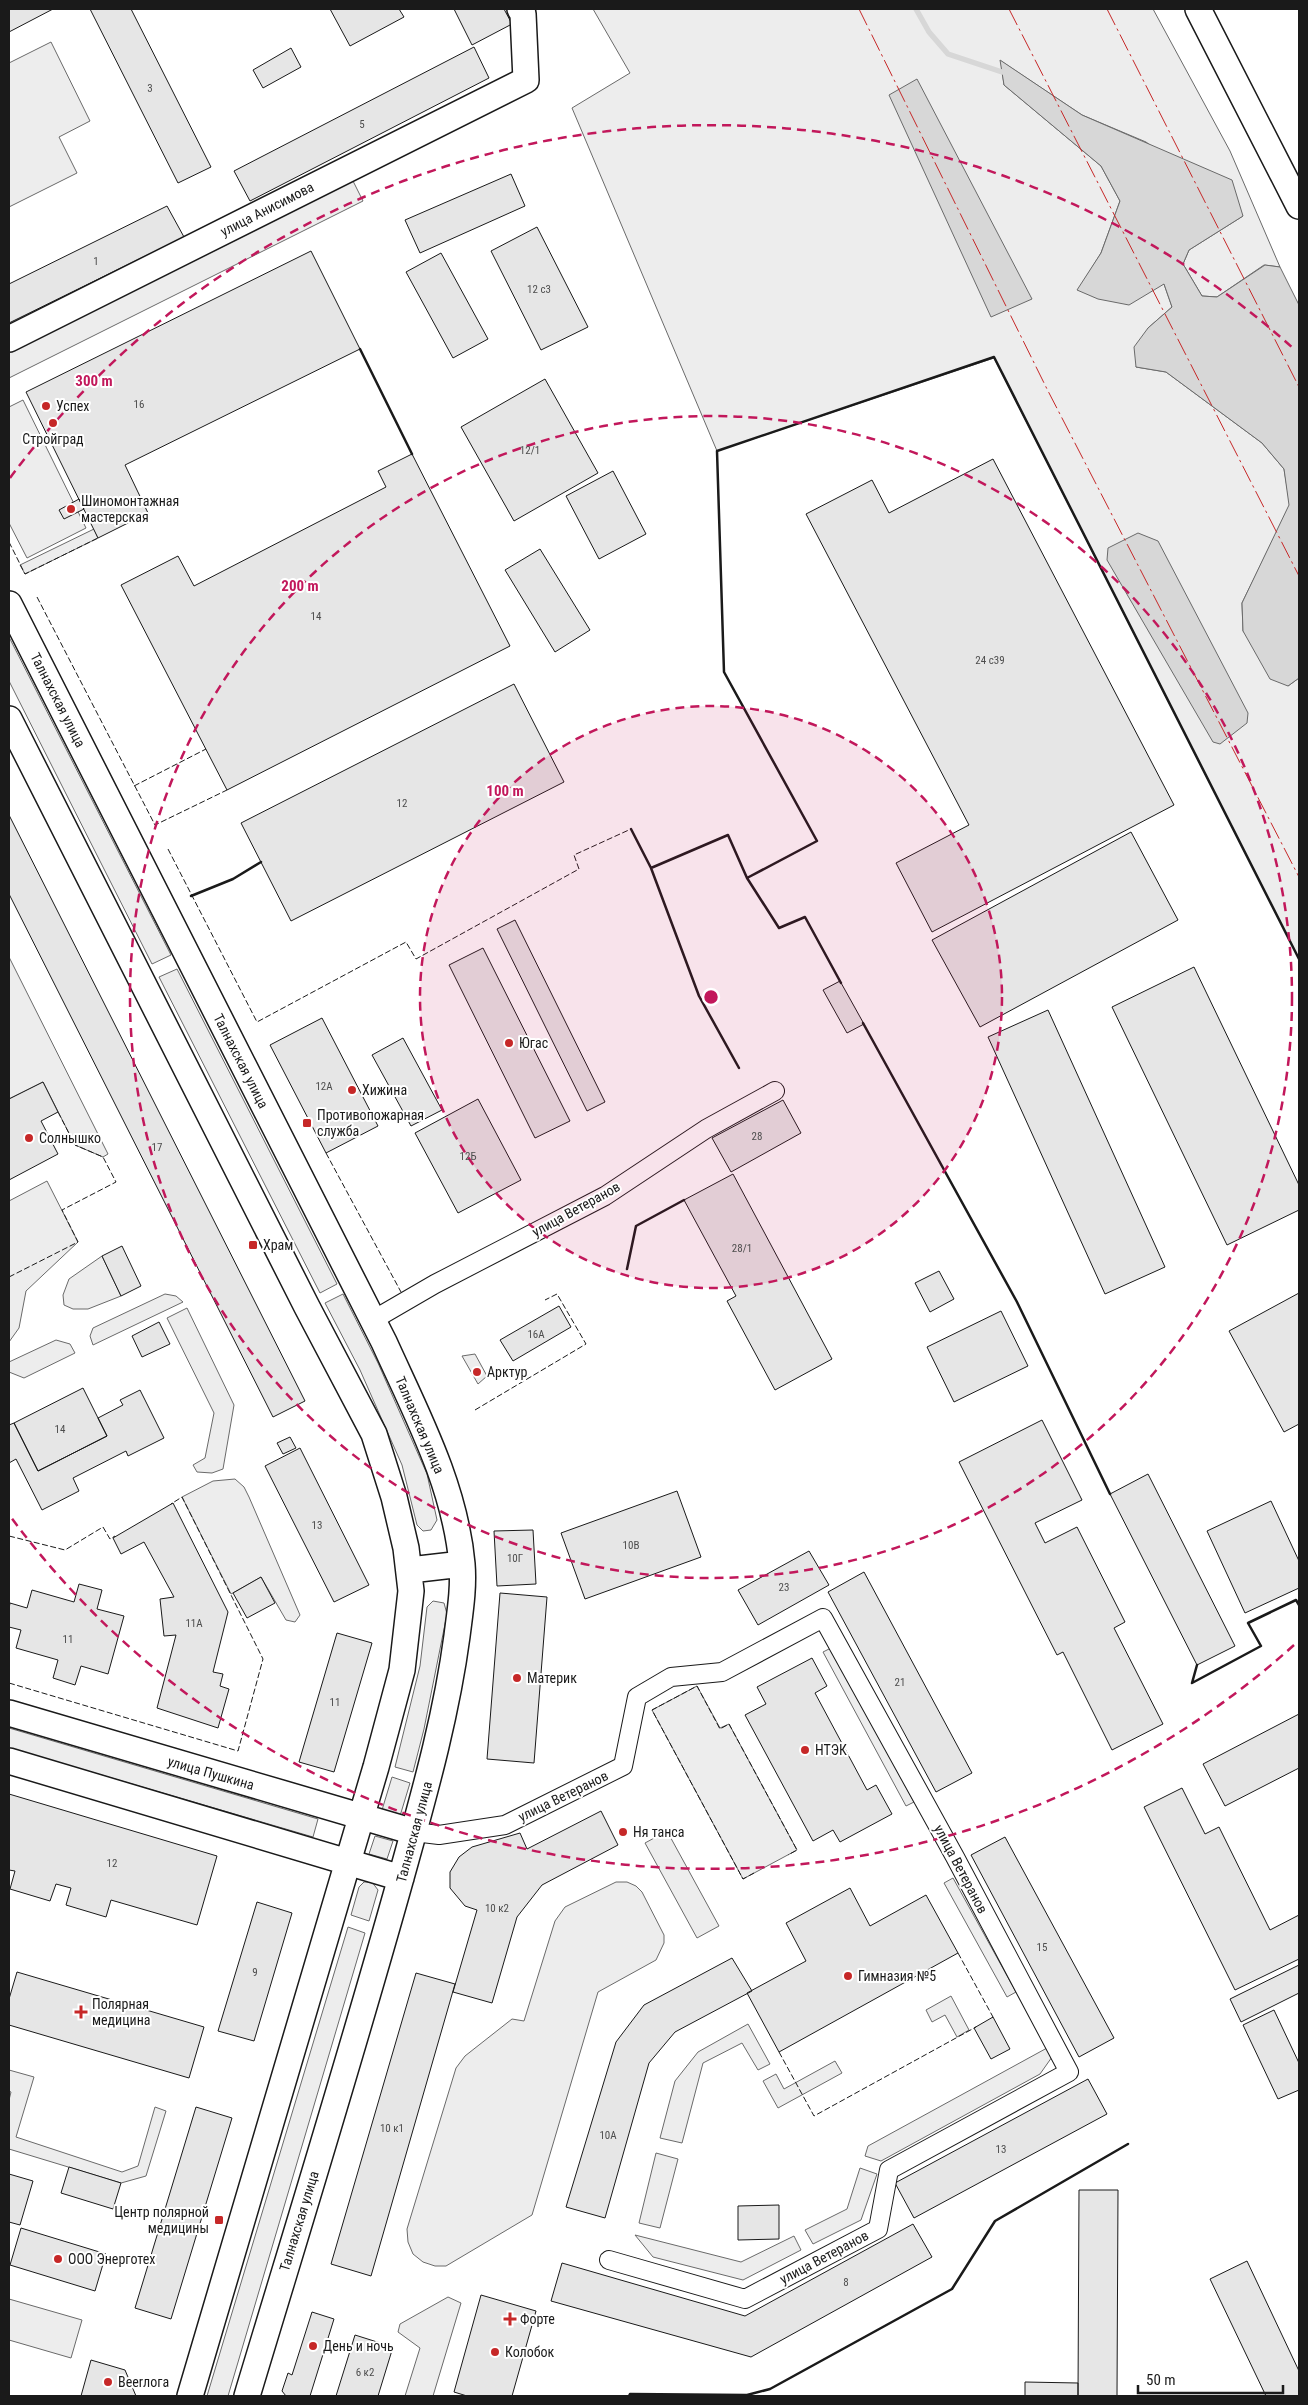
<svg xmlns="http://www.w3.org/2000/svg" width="1308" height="2405" viewBox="0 0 1308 2405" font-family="'Roboto Condensed',sans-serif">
	<rect width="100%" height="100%" fill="#fff"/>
	<path fill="#ededed" stroke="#6a6a6a" d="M593 9H1153L1230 151 1280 267 1264 265 1217 297 1202 296 1183 264 1189 250 1243 216 1146 142 1082 115 1001 61 1004 85 1101 166 1120 201 1101 253 1078 290 1164 284 1172 307 1148 328 1136 367 1166 372 1262 443 1284 469 1290 505 1242 603 1243 631 1288 686 1299 678V959L994 358 717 451 572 108 630 73Z
		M51 42 90 121 59 137 77 173 9 207V63Z
		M351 177 363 201 9 378V348Z
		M23 400 86 528 27 558 9 523V407Z
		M94 529 98 538 25 574 20 565Z
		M9 637 171 955 152 964 9 681Z
		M9 957 108 1154 103 1157 75 1145 43 1082 9 1099Z
		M177 969 337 1284 320 1293 159 977Z
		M47 1181 78 1242 26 1291 19 1328 9 1342V1201Z
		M102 1256 121 1296 88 1309H73L64 1305 63 1295 69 1279Z
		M165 1294 176 1296 183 1302 93 1345 90 1336 93 1328Z
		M343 1294 378 1363 427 1474 437 1520 431 1530 423 1531 417 1525 402 1465 360 1370 325 1303Z
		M187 1308 234 1405 223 1469 212 1473 197 1472 193 1465 205 1458 214 1413 167 1318Z
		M56 1340 70 1344 75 1353 24 1378 9 1372V1362Z
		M475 1354 487 1376 478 1384 462 1356Z
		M235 1479 244 1487 249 1497 300 1615 295 1622 286 1620 261 1577 231 1594 182 1497 213 1481Z
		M433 1601 444 1603 447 1614 424 1729 413 1772 395 1767 420 1666 427 1607Z
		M831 1648 914 1802 906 1806 823 1652Z
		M697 1686 720 1728 729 1724 797 1850 743 1879 652 1710Z
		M9 1728 318 1819 313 1837 9 1748Z
		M392 1777 410 1783 400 1816 382 1810Z
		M667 1831 719 1926 697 1938 645 1843Z
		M375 1836 393 1841 387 1859 369 1854Z
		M953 1878 1016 1992 1007 1997 944 1883Z
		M364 1882H372L378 1890 369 1921 351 1915 359 1887Z
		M616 1882H627L636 1886 642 1892 664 1935V1943L656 1960 598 1992 532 2215 446 2266H435L423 2262 413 2254 408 2242 407 2229 456 2068 465 2056 512 2019 524 2021 555 1921 565 1907Z
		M348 1927 365 1933 228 2396H207Z
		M951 1996 969 2030 957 2037 945 2015 932 2022 926 2010Z
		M748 2024 770 2064 758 2070 742 2043 703 2063 682 2143 660 2138 675 2081 698 2052Z
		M1047 2048 1052 2057 1040 2074 881 2161 865 2156 868 2146Z
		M835 2061 842 2073 778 2108 763 2081 776 2074 784 2089Z
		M9 2070 34 2077 16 2137 122 2172 138 2166 155 2107 166 2111 146 2176 121 2183 9 2149V2100L11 2092 9 2091Z
		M656 2153 678 2159 660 2228 639 2223Z
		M860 2168 877 2174 861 2220 813 2244 805 2230 847 2209Z
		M635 2235 741 2262 794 2236 801 2250 743 2280 653 2257Z
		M448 2297 461 2303 433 2396H405L420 2348 398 2332 400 2324Z
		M9 2299 82 2320 71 2358 9 2340Z"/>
	<path fill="#d7d7d7" stroke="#6a6a6a" d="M1000 60 1082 115 1232 180 1243 216 1189 250 1183 264 1202 296 1217 297 1265 265 1280 267 1299 305V678L1288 686 1270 679 1243 631 1242 603 1289 505 1284 469 1262 443 1166 372 1136 367 1134 347 1148 328 1172 307 1164 284 1129 305 1098 299 1077 290 1101 253 1120 201 1101 166 1004 85Z
		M917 79 1032 299 991 317 889 95Z
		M1138 533 1158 541 1248 713 1247 723 1220 744 1213 742 1107 560 1108 548Z"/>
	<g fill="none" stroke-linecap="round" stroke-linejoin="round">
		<path stroke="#d7d7d7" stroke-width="5.5" d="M916 9 929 32 948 54 1002 72"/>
	</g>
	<path fill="#e6e6e6" stroke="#1a1a1a" d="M9 9H53L9 32Z
		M90 9H131L211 167 178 183Z
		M330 9H399L404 17 350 46Z
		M454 9H504L512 24 472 45Z
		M474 47 489 78 250 201 234 171Z
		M291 48 301 67 263 88 253 70Z
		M511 174 525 206 420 253 405 220Z
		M167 206 184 237 9 323V284Z
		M537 227 588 327 541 350 491 251Z
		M311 251 360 349 125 465 148 513 98 538 26 392Z
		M441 253 488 339 453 358 406 272Z
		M545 379 598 473 514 521 461 427Z
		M412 454 510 646 227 790 121 585 178 556 194 586 386 487 378 471Z
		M993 459 1174 805 932 932 896 863 969 825 806 514 872 480 889 513Z
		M613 471 646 534 599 559 566 496Z
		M79 499 84 509 64 519 59 510Z
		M540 549 590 630 555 652 505 570Z
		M514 684 564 782 291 921 241 823Z
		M9 815 305 1401 273 1417 9 894Z
		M1131 832 1178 920 980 1027 932 940Z
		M515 920 605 1102 587 1111 497 929Z
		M483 948 570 1121 535 1138 449 965Z
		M1194 967 1299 1185V1210L1227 1245 1112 1007Z
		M840 981 864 1024 847 1033 823 990Z
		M1048 1010 1165 1267 1105 1294 988 1037Z
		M322 1018 378 1126 326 1153 270 1045Z
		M403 1038 442 1110 411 1126 372 1055Z
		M43 1082 58 1112 41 1121 58 1154 9 1180V1099Z
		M478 1099 521 1180 458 1213 415 1133Z
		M783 1100 801 1133 731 1172 712 1138Z
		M733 1174 832 1359 775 1390 727 1301 736 1296 684 1200Z
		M122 1246 141 1286 121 1296 102 1256Z
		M939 1271 954 1299 930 1312 915 1283Z
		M1299 1293V1424L1284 1432 1229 1331Z
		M559 1306 571 1327 513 1361 500 1340Z
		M1001 1311 1028 1366 954 1402 927 1347Z
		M159 1322 170 1344 142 1357 132 1336Z
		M83 1388 107 1436 38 1471 14 1423Z
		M140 1390 164 1438 128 1456 126 1451 73 1478 79 1491 42 1510 16 1459 9 1463V1425L14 1423 38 1471 107 1436 98 1418 123 1405 120 1400Z
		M1042 1420 1082 1500 1035 1523 1045 1543 1077 1527 1125 1622 1114 1628 1163 1724 1112 1750 1063 1652 1057 1655 959 1462Z
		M290 1437 296 1448 283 1454 277 1443Z
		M300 1448 369 1585 334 1602 265 1466Z
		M1148 1474 1235 1646 1197 1665 1110 1494Z
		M677 1491 701 1557 585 1599 561 1533Z
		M1271 1501 1299 1561V1588L1245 1613 1207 1531Z
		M173 1503 228 1612 213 1672 223 1674 220 1686 229 1689 218 1728 157 1708 176 1635 164 1636 160 1599 174 1597 144 1542 121 1554 113 1538Z
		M533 1530 536 1584 497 1586 494 1531Z
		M809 1551 829 1585 758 1625 738 1590Z
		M864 1572 972 1773 936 1792 828 1592Z
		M261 1577 275 1603 247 1618 233 1593Z
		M79 1584 102 1590 97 1609 124 1616 108 1674 81 1666 75 1685 53 1678 58 1660 16 1648 21 1630 9 1627V1609L10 1603 27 1608 32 1590 74 1602Z
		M500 1593 547 1597 534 1763 487 1759Z
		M337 1633 372 1643 334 1772 299 1762Z
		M812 1658 827 1686 815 1693 867 1790 876 1785 892 1814 840 1842 833 1830 813 1841 745 1715 766 1704 757 1687Z
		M1299 1714V1768L1225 1806 1203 1764Z
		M1182 1788 1205 1834 1219 1827 1270 1930 1299 1915V1959L1235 1990 1144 1807Z
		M9 1794 217 1856 197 1925 111 1900 106 1917 66 1905 71 1888 56 1884 50 1901 10 1889 15 1871 9 1870Z
		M601 1811 618 1845 542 1885 517 1917 492 2003 453 1992 477 1910 465 1906 450 1888V1872L459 1857 472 1847 520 1833 527 1849Z
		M1005 1837 1114 2038 1079 2057 971 1855Z
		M850 1888 870 1926 926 1895 958 1953 779 2052 747 1993 806 1961 786 1923Z
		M257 1902 292 1913 254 2041 218 2031Z
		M732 1958 752 1991 675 2032 649 2063 605 2218 566 2207 616 2042 644 2005Z
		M1299 1965V1993L1241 2022 1230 1999Z
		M17 1972 204 2027 189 2078 9 2025V1999Z
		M416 1973 455 1984 371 2276 331 2264Z
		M1274 2010 1299 2063V2090L1278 2099 1243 2025Z
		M993 2017 1010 2049 991 2059 974 2028Z
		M1088 2079 1107 2114 914 2218 895 2183Z
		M196 2107 232 2118 171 2319 135 2308Z
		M69 2167 121 2183 113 2209 61 2193Z
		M9 2174 33 2181 20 2225 9 2222Z
		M1079 2190H1118L1117 2396H1078Z
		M779 2205V2239L738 2240V2206Z
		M913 2224 932 2257 751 2357 551 2301 562 2263 745 2316Z
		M21 2228 106 2254 95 2291 10 2265Z
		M1247 2261 1299 2371V2396H1266L1210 2279Z
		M481 2295 536 2311 512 2396H467L454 2392Z
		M312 2312 334 2319 310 2396H286L282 2391 288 2373 292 2375Z
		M355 2335 393 2347 378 2396H336Z
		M91 2360 125 2370 136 2396H81Z
		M1025 2382 1078 2383V2396H1025Z"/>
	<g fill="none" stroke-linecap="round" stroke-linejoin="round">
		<g stroke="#1a1a1a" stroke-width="20">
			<path id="street" d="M373 1320 435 1284 605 1196 706 1129 775 1091
				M414 1832 439 1835 505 1825 623 1766 637 1697 671 1677 722 1672 823 1618 955 1857 1069 2072 889 2170 878 2229 745 2299 609 2260"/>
		</g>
		<g stroke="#1a1a1a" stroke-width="28">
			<path id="secondary" d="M1198 9 1299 206
				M9 339 526 80 523 14 520 9
				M9 604 384 1342C416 1413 455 1485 462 1564 464 1588 460 1612 457 1636 447 1711 427 1784 407 1856 357 2037 301 2217 247 2396
				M9 719 307 1307 374 1434 394 1497 406 1548 411 1591 402 1670 376 1767 190 2396
				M410 1570 462 1564
				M9 1713 414 1832
				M9 1761 401 1878"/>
		</g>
		<use href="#street" stroke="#fff" stroke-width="18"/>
		<use href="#secondary" stroke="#fff" stroke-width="25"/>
		<path stroke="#1a1a1a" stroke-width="1" stroke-dasharray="6 2.5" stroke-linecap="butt" d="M9 542 25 574 98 538
			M37 597 155 825 227 790
			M134 786 206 749
			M168 849 257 1022 406 942 416 959 579 869 574 855 631 829
			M326 1153 401 1292
			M9 1277 78 1242 62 1210 116 1182 103 1157 75 1145 58 1112
			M475 1410 586 1344 557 1294 545 1300
			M9 1536 65 1550 103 1527 110 1539 115 1536
			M9 1683 238 1751 263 1659 182 1497 171 1504
			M754 1873 743 1879 652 1710 697 1686 720 1729 729 1724 797 1850 788 1855
			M958 1953 993 2017 991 2018
			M779 2052 814 2116 976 2027"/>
		<path stroke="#1a1a1a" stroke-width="2.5" d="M360 349 412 454
			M631 829 651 868 699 996 739 1068
			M651 868 728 835 747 878
			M191 896 233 879 261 862
			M841 983 805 917 779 928 747 878 817 841 724 672 717 451 994 357 1299 959
			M863 1023 1017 1302 1110 1494
			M627 1269 636 1226 684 1200
			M1197 1665 1192 1683 1261 1646 1248 1623 1296 1600 1299 1605
			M629 2396 630 2394 747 2395 770 2389 952 2289 995 2221 1128 2144"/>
		<path stroke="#c62828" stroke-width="1" stroke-dasharray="18 4 2.5 4" stroke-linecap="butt" d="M859 9 1047 389 1299 877
			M1009 9 1299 576
			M1107 9 1299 387"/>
	</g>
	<circle cx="711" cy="997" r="291" fill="#c2185b" fill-opacity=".12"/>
	<g fill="none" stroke="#c2185b" stroke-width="2.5" stroke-dasharray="9 6">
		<circle cx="711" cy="997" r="291"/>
		<circle cx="711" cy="997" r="581"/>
		<path d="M1294 1645A872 872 0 0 1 10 1516M10 478A872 872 0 0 1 1294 349"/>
	</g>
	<g fill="#c62828" stroke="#fff" stroke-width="2">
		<circle cx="46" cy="406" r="5"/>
		<circle cx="53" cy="423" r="5"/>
		<circle cx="71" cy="509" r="5"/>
		<circle cx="509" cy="1043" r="5"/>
		<circle cx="352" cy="1090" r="5"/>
		<rect x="302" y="1118" width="10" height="10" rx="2.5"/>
		<circle cx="29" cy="1138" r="5"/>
		<rect x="248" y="1240" width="10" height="10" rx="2.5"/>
		<circle cx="477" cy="1372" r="5"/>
		<circle cx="517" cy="1678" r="5"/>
		<circle cx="805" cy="1750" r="5"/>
		<circle cx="623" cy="1832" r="5"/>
		<circle cx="848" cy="1976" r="5"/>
		<path d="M78.5 2004.5h5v5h5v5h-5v5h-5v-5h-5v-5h5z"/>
		<rect x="214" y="2215" width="10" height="10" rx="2.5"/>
		<circle cx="58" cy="2259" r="5"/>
		<path d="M507.5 2311.5h5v5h5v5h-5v5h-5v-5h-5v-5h5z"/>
		<circle cx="313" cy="2346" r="5"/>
		<circle cx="495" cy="2352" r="5"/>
		<circle cx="108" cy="2382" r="5"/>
	</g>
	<g text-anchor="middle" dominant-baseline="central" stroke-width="4" stroke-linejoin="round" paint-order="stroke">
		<g font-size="11" fill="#4d4d4d">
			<text x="150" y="88">3</text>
			<text x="362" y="124">5</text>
			<text x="96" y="261">1</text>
			<text x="539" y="289">12 с3</text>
			<text x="139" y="404">16</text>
			<text x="530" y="450">12/1</text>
			<text x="316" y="616">14</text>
			<text x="990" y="660">24 с39</text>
			<text x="402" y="803">12</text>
			<text x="324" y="1086">12А</text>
			<text x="757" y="1136">28</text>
			<text x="157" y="1147">17</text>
			<text x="468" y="1156">12Б</text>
			<text x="742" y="1248">28/1</text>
			<text x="536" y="1334">16А</text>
			<text x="60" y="1429">14</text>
			<text x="317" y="1525">13</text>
			<text x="631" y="1545">10В</text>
			<text x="515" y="1558">10Г</text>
			<text x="784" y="1587">23</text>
			<text x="194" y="1623">11А</text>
			<text x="68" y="1639">11</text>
			<text x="900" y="1682">21</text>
			<text x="335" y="1702">11</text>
			<text x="112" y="1863">12</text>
			<text x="497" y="1908">10 к2</text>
			<text x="1042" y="1947">15</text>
			<text x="255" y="1972">9</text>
			<text x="392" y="2128">10 к1</text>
			<text x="608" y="2135">10А</text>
			<text x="1001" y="2149">13</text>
			<text x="846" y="2282">8</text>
			<text x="365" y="2372">6 к2</text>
		</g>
		<g font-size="14" fill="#1a1a1a" stroke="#fff">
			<text transform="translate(267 209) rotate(-27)">улица Анисимова</text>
			<text transform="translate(58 700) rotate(63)">Талнахская улица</text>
			<text transform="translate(241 1061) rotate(63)">Талнахская улица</text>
			<text transform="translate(576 1209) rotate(-29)">улица Ветеранов</text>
			<text transform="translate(420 1425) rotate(67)">Талнахская улица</text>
			<text transform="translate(211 1773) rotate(16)">улица Пушкина</text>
			<text transform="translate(563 1796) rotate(-26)">улица Ветеранов</text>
			<text transform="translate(414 1832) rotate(-75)">Талнахская улица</text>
			<text transform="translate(961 1869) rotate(62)">улица Ветеранов</text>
			<text transform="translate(299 2221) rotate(-73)">Талнахская улица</text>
			<text transform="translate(824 2257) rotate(-28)">улица Ветеранов</text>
		</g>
		<g font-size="14" fill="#1a1a1a" stroke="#fff" text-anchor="start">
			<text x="56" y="406">Успех</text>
			<text x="53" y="439" text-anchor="middle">Стройград</text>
			<text x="81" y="501">Шиномонтажная<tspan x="81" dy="16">мастерская</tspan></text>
			<text x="519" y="1043">Югас</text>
			<text x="362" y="1090">Хижина</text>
			<text x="317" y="1115">Противопожарная<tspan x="317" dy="16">служба</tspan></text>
			<text x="39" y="1138">Солнышко</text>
			<text x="263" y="1245">Храм</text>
			<text x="487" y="1372">Арктур</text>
			<text x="527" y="1678">Материк</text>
			<text x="815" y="1750">НТЭК</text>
			<text x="633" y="1832">Ня танса</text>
			<text x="858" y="1976">Гимназия №5</text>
			<text x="92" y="2004">Полярная<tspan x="92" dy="16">медицина</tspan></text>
			<text x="209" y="2212" text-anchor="end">Центр полярной<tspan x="209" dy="16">медицины</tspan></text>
			<text x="68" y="2259">ООО Энерготех</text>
			<text x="520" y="2319">Форте</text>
			<text x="323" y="2346">День и ночь</text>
			<text x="505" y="2352">Колобок</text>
			<text x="118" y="2382">Beerлога</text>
		</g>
	</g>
	<circle cx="711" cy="997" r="8" fill="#c2185b" stroke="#fff" stroke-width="2.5"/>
	<g font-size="15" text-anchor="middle" font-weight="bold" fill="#c2185b" stroke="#fff" stroke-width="4" stroke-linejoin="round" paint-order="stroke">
		<text x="94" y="386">300 m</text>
		<text x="300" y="591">200 m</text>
		<text x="505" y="796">100 m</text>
	</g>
	<rect width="1308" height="2405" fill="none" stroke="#1a1a1a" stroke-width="20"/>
	<path d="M1138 2385v8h145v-8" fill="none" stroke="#1a1a1a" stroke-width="2.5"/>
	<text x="1146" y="2385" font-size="15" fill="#1a1a1a" stroke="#ffffff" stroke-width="4" paint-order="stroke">50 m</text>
</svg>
